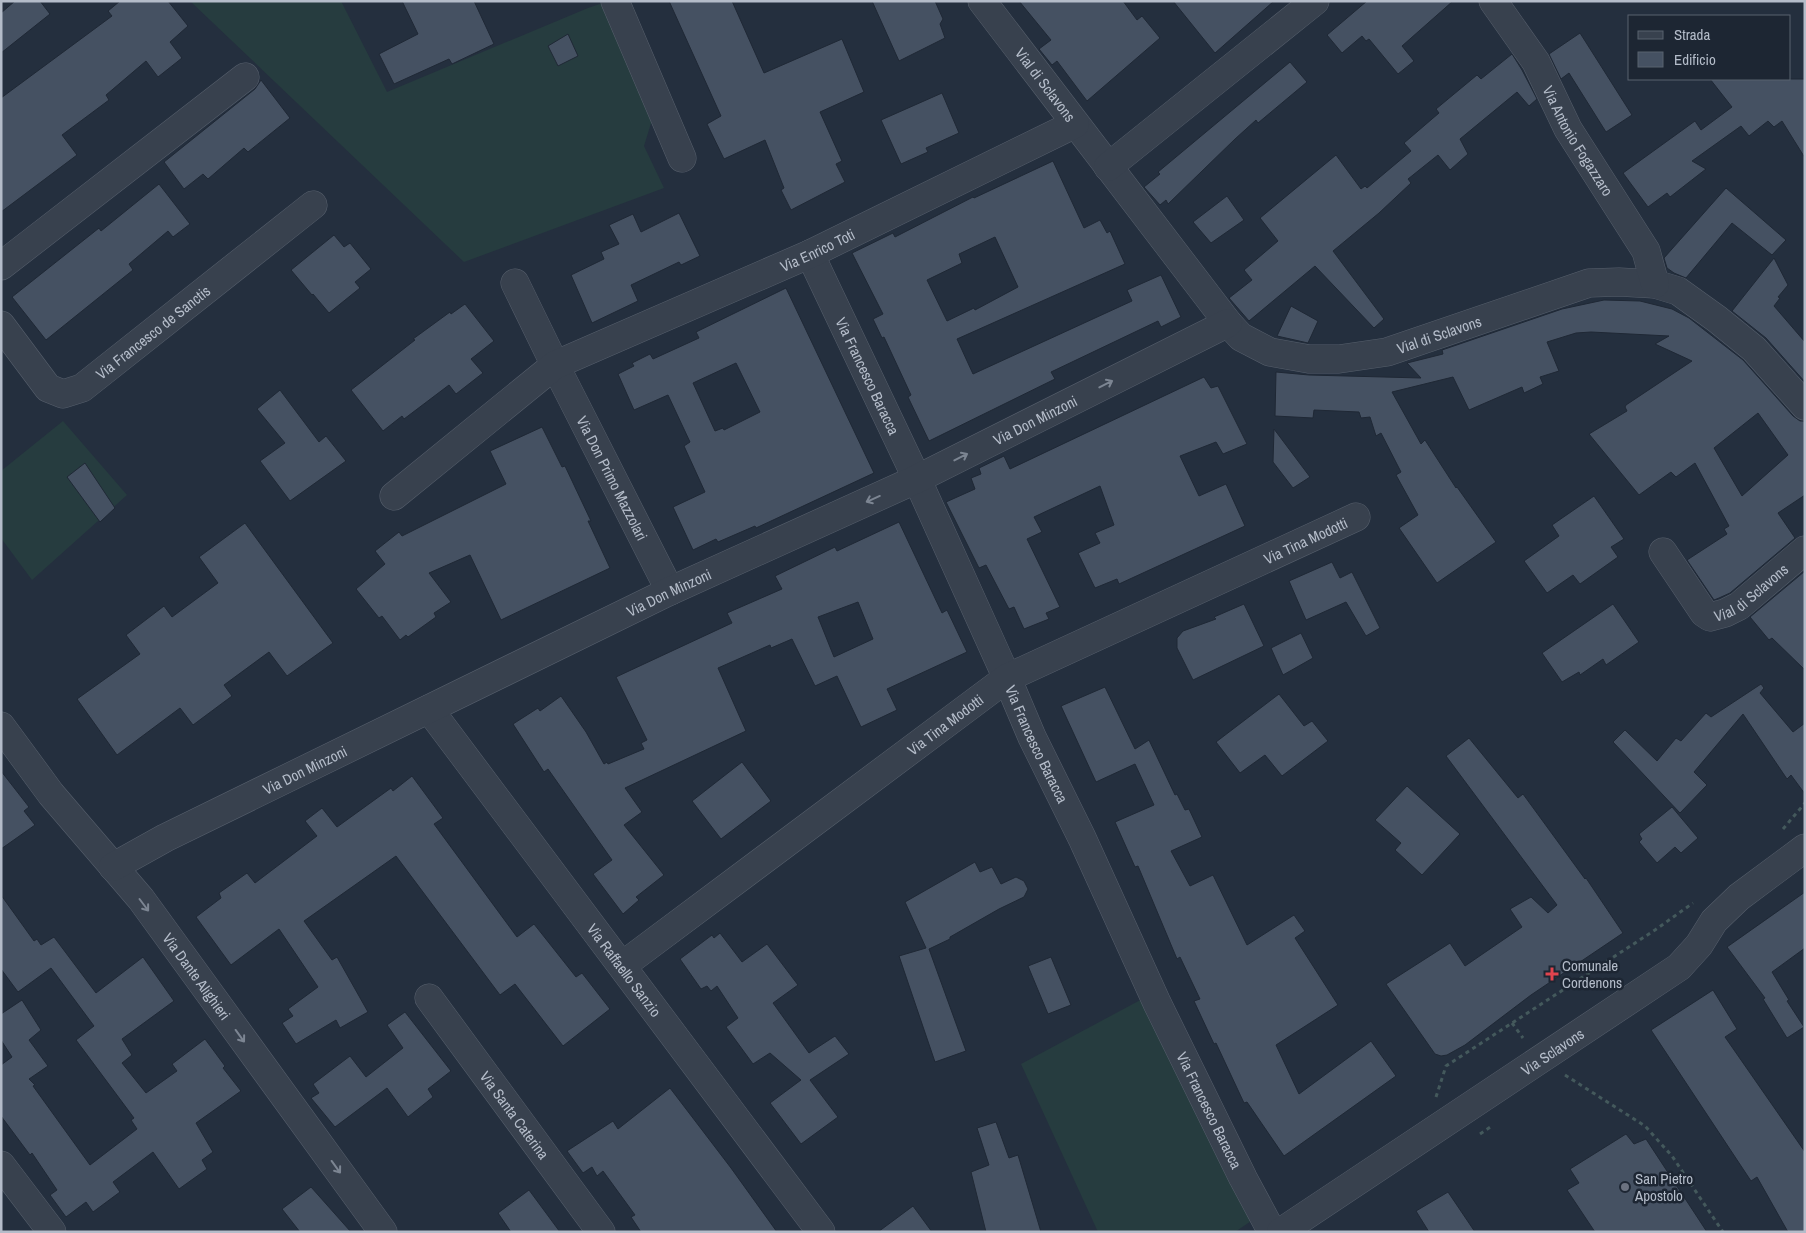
<svg xmlns="http://www.w3.org/2000/svg" width="1806" height="1233" viewBox="0 0 1806 1233" font-family="'Archivo Narrow',sans-serif">
	<rect width="100%" height="100%" fill="#242f3e"/>
	<path fill="#263c3f" d="M190 1H341L387 92 588 8 606 2 656 107 644 146 664 188 464 262Z
		M63 421 127 495 32 580 1 538V471Z
		M1146 997 1257 1217 1235 1232H1098L1021 1064Z"/>
	<path fill="#455162" stroke="#1f2835" fill-rule="evenodd" d="M15 1H40L50 14 1 53V13Z
		M120 1H168L188 26 170 42 182 58 158 77 146 61 106 95 109 100 62 135 77 155 1 212V98L112 16 108 11Z
		M402 1H474L494 44 452 64 449 59 394 84 379 54 418 34Z
		M669 1H732L764 73 842 39 864 92 820 112 842 161 836 164 845 182 791 210 781 190 784 188 765 140 724 159 707 124 721 116Z
		M872 1H935L943 19 940 24 945 38 899 61Z
		M1019 1H1123L1137 20 1142 16 1160 38 1087 101 1057 61 1052 65 1039 49 1051 40Z
		M1173 1H1274L1215 53Z
		M1367 1H1453L1402 46 1414 61 1398 74 1369 39 1366 41 1362 36 1342 53 1327 35Z
		M1580 33 1632 115 1606 132 1569 73 1561 79 1549 54Z
		M568 34 578 56 558 66 548 46Z
		M1512 54 1522 70 1537 99 1529 106 1517 92 1460 139 1468 154 1450 170 1438 155 1408 179 1411 183 1379 213 1333 251 1384 319 1374 328 1315 266 1249 321 1229 298 1252 280 1244 270 1278 241 1260 218 1336 155 1361 189 1365 186 1367 188 1411 151 1404 143 1439 113 1436 109 1477 75 1481 79Z
		M1290 62 1307 82 1258 123 1256 120 1235 139 1168 204 1166 200 1160 205 1144 187 1160 174 1158 172Z
		M1710 79H1805V158L1782 121 1774 127 1768 121 1749 136 1741 126 1692 161 1706 169 1670 197 1667 193 1648 207 1623 173 1695 121 1701 130 1732 107Z
		M261 80 290 118 248 152 244 148 208 179 203 174 184 189 164 162 255 89Z
		M942 93 959 133 926 148 928 152 901 164 881 120Z
		M1053 161 1084 228 1100 220 1107 233 1110 231 1125 264 957 339 973 374 1132 301 1127 290 1161 275 1181 317 1161 327 1158 321 1051 372 1055 379 929 441 908 397 911 395 884 337 882 338 873 319 883 314 852 253 893 233 895 237 973 197 974 198ZM995 237 1018 287 975 310 974 308 947 321 927 280 962 263 959 254Z
		M159 184 190 224 173 237 168 231 129 264 133 270 46 340 12 297 99 228 101 231Z
		M1726 188 1786 240 1772 255 1732 223 1686 278 1674 273 1667 268 1664 258Z
		M1227 196 1244 220 1211 243 1193 222Z
		M679 213 700 256 681 265 679 262 631 285 638 301 592 323 571 275 604 259 601 252 619 244 609 225 633 214 641 232Z
		M334 235 344 247 350 243 371 269 355 282 360 288 329 313 313 294 312 295 291 270Z
		M1774 258 1788 285 1778 297 1780 298 1774 306 1805 342V382L1766 338 1732 311Z
		M786 288 874 473 756 528 755 526 718 542 716 539 693 550 673 507 705 492 684 446 690 442 668 395 634 410 618 374 634 366 632 363 650 354 653 359 699 338 696 332ZM736 363 760 412 724 430 723 428 715 431 693 383Z
		M1604 300 1640 301 1672 309 1689 318 1743 360 1793 416 1800 421H1805V495L1778 513 1795 538 1730 593 1719 598 1714 600 1687 560 1727 534 1724 529 1729 526 1695 463 1676 477 1671 472 1639 495 1589 434 1627 411 1625 407 1626 405 1692 361 1655 344 1669 336 1591 332 1576 333 1547 342 1559 371 1540 377 1543 384 1524 393 1522 387 1469 410 1453 377 1392 392 1421 444 1425 440 1456 488 1457 487 1496 542 1437 583 1399 528 1418 515 1396 475 1401 472 1381 433 1376 436 1370 417 1361 418 1359 412 1314 410 1313 418 1275 416 1276 372 1309 375 1421 378 1407 363 1443 354 1442 350 1562 309ZM1758 413 1788 455 1742 496 1714 448Z
		M465 304 494 341 471 359 483 373 456 394 449 385 404 419 402 416 383 431 351 390 415 340 413 339 450 312 451 314Z
		M1291 306 1318 321 1308 343 1277 336Z
		M1204 377 1211 388 1218 386 1247 444 1223 454 1216 442 1180 456 1199 496 1226 484 1245 526 1119 584 1117 579 1095 588 1078 553 1100 543 1095 533 1114 525 1100 486 1034 517 1042 532 1027 539 1060 607 1046 613 1049 619 1024 629 1014 607 1009 609 986 565 979 568 946 502 975 489 971 478 981 474 979 468 1004 456 1010 469Z
		M280 390 319 442 326 436 346 461 290 501 260 461 285 443 257 409Z
		M542 427 562 467 565 466 591 521H588L610 568 501 620 470 555 429 573 451 602 434 613 436 617 408 637 406 635 400 640 382 616 379 618 356 589 385 564 375 551 399 532 402 536 506 484 490 451Z
		M1274 429 1310 477 1293 488 1273 462Z
		M85 463 115 508 100 522 67 477Z
		M1594 496 1624 539 1611 547 1618 557 1580 584 1573 575 1547 593 1524 561 1559 536 1552 525Z
		M899 522 942 613 947 610 967 652 887 689 897 710 861 727 837 676 815 686 792 639 771 648 770 645 718 668 746 731 625 788 642 812 624 825 664 875 636 897 639 900 623 914 593 874 612 860 548 769 544 772 513 724 538 708 540 711 561 696 586 732 604 764 607 762 608 764 644 749 641 743 647 740 616 677 732 623 727 613 782 589 775 576 835 547 837 551ZM858 602 873 639 834 657 818 617Z
		M245 523 333 643 287 676 269 652 224 685 232 696 193 725 180 708 117 755 77 699 140 654 126 635 164 606 172 617 218 583 199 557Z
		M1332 562 1340 578 1352 572 1380 628 1366 636 1346 602 1306 620 1289 581Z
		M1805 571V670L1772 638 1769 640 1750 617Z
		M1244 604 1264 646 1193 680 1177 648V638L1183 631 1216 619 1214 617Z
		M1613 604 1639 642 1606 665 1603 659 1580 675 1579 672 1562 682 1542 653Z
		M1301 633 1313 658 1283 675 1271 648Z
		M1761 684 1764 688 1760 693 1793 732 1805 723V794L1791 775 1787 779 1743 714 1694 772 1707 785 1680 813 1613 742 1625 730 1657 761 1676 738 1681 741 1706 713 1711 717Z
		M1105 687 1135 749 1149 740 1175 795 1177 794 1185 810 1189 809 1202 837 1171 851 1190 886 1213 875 1247 945 1294 915 1305 931 1295 938 1338 1005 1276 1045 1299 1094 1371 1041 1396 1076 1284 1156 1247 1102 1244 1103 1216 1043 1214 1044 1194 1001 1200 999 1180 957 1177 959 1138 866 1135 867 1115 822 1154 805 1135 764 1096 782 1061 706Z
		M1279 694 1304 726 1312 721 1328 741 1282 776 1265 755 1240 773 1216 742Z
		M1469 738 1518 798 1523 794 1585 879 1586 878 1623 933 1531 995 1465 1045 1447 1055 1441 1056 1435 1054 1386 984 1450 943 1465 966 1522 927 1510 909 1531 897 1548 913 1557 905 1446 756Z
		M742 762 771 801 721 839 692 801Z
		M1 771 29 807 24 811 35 825 1 849Z
		M412 776 443 818 434 824 517 937 534 924 576 977 582 973 610 1009 563 1046 515 984 500 995 396 856 304 921 332 960 337 957 368 1012 340 1028 336 1020 296 1044 282 1023 293 1016 288 1009 318 987 279 929 231 965 196 917 221 898 219 893 247 873 255 883 317 836 305 821 322 808 337 827 391 788 393 791Z
		M1407 786 1460 834 1422 875 1395 850 1401 843 1375 820Z
		M1672 807 1698 838 1681 853 1675 847 1657 863 1639 842 1642 839 1639 834Z
		M975 862 980 872 992 867 1001 884 1016 877 1024 881 1028 889 1024 897 999 909 950 937V939L929 949 966 1051 935 1062 899 956 926 948 905 902Z
		M1805 892V948L1772 972 1789 1000 1787 1001 1804 1027 1787 1038 1763 999 1765 998 1727 947Z
		M1 895 34 941 37 939 41 945 54 937 96 993 143 957 174 1001 122 1039 132 1055 122 1063 146 1093 177 1071 172 1064 205 1039 225 1066 223 1068 241 1091 196 1123 213 1152 202 1160 207 1169 179 1189 153 1152 113 1182 120 1192 93 1212 86 1202 66 1217 50 1195 57 1190 32 1153 30 1155 1 1116V1065L12 1057 1 1040V1014L22 1000 41 1030 29 1040 48 1066 29 1079 35 1085 33 1086 90 1165 137 1129 131 1120 134 1118 76 1040 94 1026 51 968 18 992 1 969Z
		M720 933 742 962 767 944 798 985 773 1003 809 1053 835 1036 849 1054 810 1080 838 1117 801 1144 770 1103 801 1080 770 1053 753 1064 726 1027 738 1018 717 986 711 991 707 986 701 989 680 959 712 935 714 938Z
		M1051 957 1071 1005 1048 1014 1028 966Z
		M1713 990 1737 1029 1725 1037 1805 1152V1232H1788L1757 1177 1751 1181 1651 1030Z
		M405 1012 451 1071 428 1089 433 1097 408 1117 387 1088 335 1127 311 1098 319 1093 313 1084 350 1056 366 1077 403 1048 387 1025Z
		M670 1088 731 1168 777 1232H641L631 1217 635 1215 603 1171 597 1176 592 1167 583 1173 567 1151 613 1121 618 1129Z
		M996 1122 1009 1158 1018 1155 1041 1232H986L971 1172 989 1165 977 1128Z
		M1626 1134 1634 1144 1646 1139 1707 1232H1595L1567 1190 1579 1183 1570 1169Z
		M311 1187 351 1232H300L282 1209Z
		M529 1190 560 1232H511L498 1213Z
		M1448 1192 1475 1232H1429L1416 1211Z
		M913 1206 932 1232H878Z"/>
	<g fill="none" stroke-linecap="round" stroke-linejoin="round">
		<g stroke="#565f6c" stroke-width="29">
			<g id="minor">
				<path d="M615 1 682 158"/>
				<path id="s1" d="M982 1 1228 323 1241 337 1270 352 1309 359H1339L1387 352 1589 283 1619 282 1655 284 1678 291 1717 319 1754 349 1805 406"/>
				<path id="s2" d="M1493 1 1536 62 1568 129 1646 251 1655 284"/>
				<path d="M1108 167 1315 1"/>
				<path id="s3" d="M810 254 917 479 1007 678 1032 737 1082 838 1157 1003 1243 1178 1272 1232"/>
				<path d="M1 266 245 77"/>
				<path id="s4" d="M515 283 555 365 670 591"/>
				<path id="s5" d="M1 325 48 388 63 394 82 388 313 205"/>
				<path id="s6" d="M394 496 555 365 810 254 1075 124"/>
				<path id="s7" d="M1663 552 1704 613 1710 617 1725 613 1739 606 1805 550"/>
				<path id="s8" d="M429 709 821 1232"/>
				<path id="s9" d="M1 726 51 794 141 899 383 1232"/>
				<path id="s10" d="M113 867 165 838 670 591 917 479 1228 323"/>
				<path id="s11" d="M623 965 1007 678 1356 517"/>
				<path id="s12" d="M429 998 601 1232"/>
				<path d="M1 1165 52 1232"/>
			</g>
		</g>
		<g stroke="#565f6c" stroke-width="29">
			<g id="tertiary">
				<path id="s13" d="M1281 1232 1679 967 1699 945 1714 921 1739 897 1805 848"/>
			</g>
		</g>
		<path stroke="#44595c" stroke-width="3" stroke-dasharray="4 4" stroke-linecap="butt" d="M1783 829 1805 803
			M1512 1023 1523 1038
			M1565 1075 1645 1126 1672 1156 1723 1232
			M1436 1097 1446 1066 1655 930 1693 903
			M1480 1134 1492 1126"/>
		<use href="#minor" stroke="#38414e" stroke-width="28"/>
		<use href="#tertiary" stroke="#38414e" stroke-width="28"/>
	</g>
	<defs><path id="oneway-shaft" d="M-6 0H5M1.5-3L5.5 0L1.5 3" fill="none" stroke-width="1.6" stroke-linecap="round" stroke-linejoin="round" transform="scale(1.25)"/></defs>
	<g stroke="#7c8592">
		<use href="#oneway-shaft" transform="translate(1106 384) rotate(-27)"/>
		<use href="#oneway-shaft" transform="translate(961 457) rotate(-27)"/>
		<use href="#oneway-shaft" transform="translate(873 499) rotate(156)"/>
		<use href="#oneway-shaft" transform="translate(144 905) rotate(53)"/>
		<use href="#oneway-shaft" transform="translate(240 1036) rotate(54)"/>
		<use href="#oneway-shaft" transform="translate(336 1167) rotate(54)"/>
	</g>
	<path fill="#e0444e" stroke="#1d2633" stroke-width="2" d="M1549.5 966.5h5v5h5v5h-5v5h-5v-5h-5v-5h5z"/>
	<circle fill="#6b7280" stroke="#1d2633" stroke-width="2" cx="1625" cy="1187" r="5"/>
	<g text-anchor="middle" dominant-baseline="central" stroke-width="5" stroke-linejoin="round" paint-order="stroke">
		<g font-size="15" fill="#b4bcc9" stroke="#1d2633">
			<text stroke="none"><textPath href="#s1" startOffset="105">Vial di Sclavons</textPath></text>
			<text stroke="none"><textPath href="#s2" startOffset="164">Via Antonio Fogazzaro</textPath></text>
			<text stroke="none"><textPath href="#s6" startOffset="494">Via Enrico Toti</textPath></text>
			<text stroke="none"><textPath href="#s5" startOffset="205">Via Francesco de Sanctis</textPath></text>
			<text stroke="none"><textPath href="#s1" startOffset="630">Vial di Sclavons</textPath></text>
			<text stroke="none"><textPath href="#s3" startOffset="135">Via Francesco Baracca</textPath></text>
			<text stroke="none"><textPath href="#s10" startOffset="1025">Via Don Minzoni</textPath></text>
			<text stroke="none"><textPath href="#s4" startOffset="218">Via Don Primo Mazzolari</textPath></text>
			<text stroke="none"><textPath href="#s11" startOffset="808">Via Tina Modotti</textPath></text>
			<text stroke="none"><textPath href="#s7" startOffset="129">Vial di Sclavons</textPath></text>
			<text stroke="none"><textPath href="#s10" startOffset="620">Via Don Minzoni</textPath></text>
			<text stroke="none"><textPath href="#s11" startOffset="402">Via Tina Modotti</textPath></text>
			<text stroke="none"><textPath href="#s3" startOffset="540">Via Francesco Baracca</textPath></text>
			<text stroke="none"><textPath href="#s10" startOffset="215">Via Don Minzoni</textPath></text>
			<text stroke="none"><textPath href="#s8" startOffset="326">Via Raffaello Sanzio</textPath></text>
			<text stroke="none"><textPath href="#s9" startOffset="318">Via Dante Alighieri</textPath></text>
			<text stroke="none"><textPath href="#s13" startOffset="326">Via Sclavons</textPath></text>
			<text stroke="none"><textPath href="#s3" startOffset="945">Via Francesco Baracca</textPath></text>
			<text stroke="none"><textPath href="#s12" startOffset="145">Via Santa Caterina</textPath></text>
		</g>
		<g font-size="15" fill="#b4bcc9" stroke="#1d2633" text-anchor="start">
			<text x="1562" y="965">Comunale<tspan x="1562" dy="17">Cordenons</tspan></text>
			<text x="1635" y="1178">San Pietro<tspan x="1635" dy="17">Apostolo</tspan></text>
		</g>
	</g>
	<rect width="1806" height="1233" fill="none" stroke="#b4bcc9" stroke-width="5"/>
	<rect x="1628" y="15" width="162" height="65" fill="#1d2633" stroke="#59626f"/>
	<rect x="1638" y="31" width="25" height="8" fill="#38414e" stroke="#59626f"/>
	<text x="1674" y="40" font-size="15" fill="#b4bcc9">Strada</text>
	<rect x="1638" y="52" width="25" height="15" fill="#455162" stroke="#59626f"/>
	<text x="1674" y="65" font-size="15" fill="#b4bcc9">Edificio</text>
</svg>
